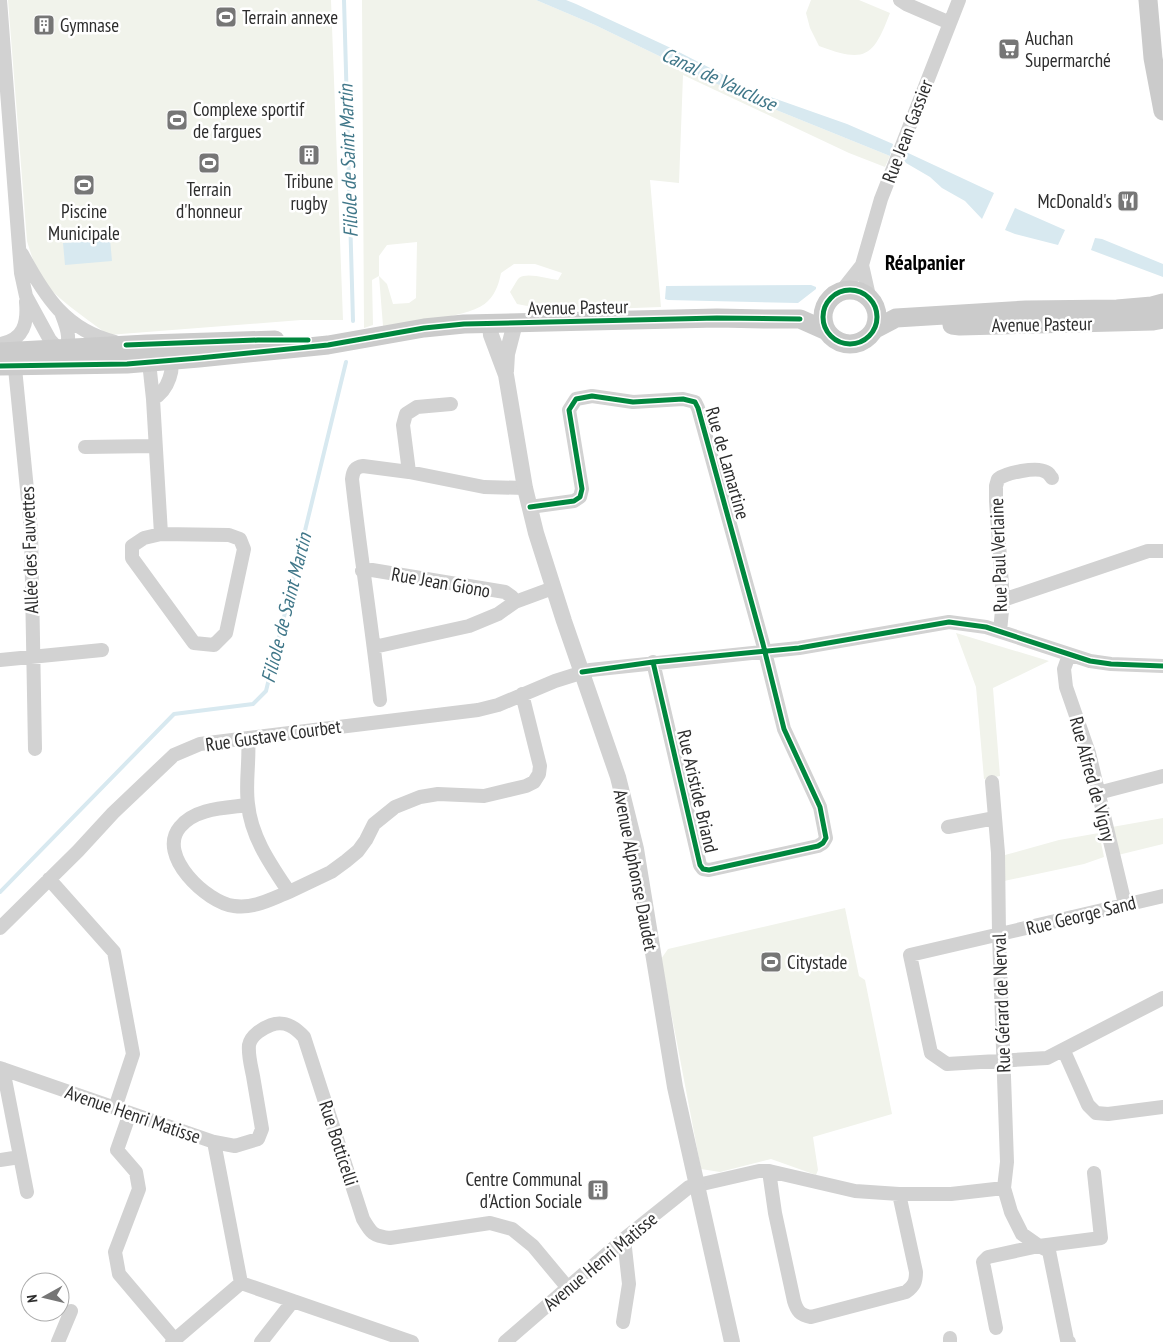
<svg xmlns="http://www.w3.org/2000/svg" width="1163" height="1342" viewBox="0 0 1163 1342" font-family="'PT Sans Narrow',sans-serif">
	<rect width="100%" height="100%" fill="#fff"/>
	<path fill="#f1f3eb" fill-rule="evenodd" d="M8 0H331L343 320H301L108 335C89 320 56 299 43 280 35 268 31 254 27 241Z
		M362 0H536L595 25 744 97 890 156 885 167 849 153 683 75 679 183 650 180 661 307C613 308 564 314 517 304L510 292C513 288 516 281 519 278 527 272 548 279 558 280L562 273 535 264H514L501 273C499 283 496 293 488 301 473 318 407 322 383 326L379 276 372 280 373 325 364 328ZM417 242 416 298 409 303 393 304 387 284 379 276V256L387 245Z
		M811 0H859L890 13C873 58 865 63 819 46L810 28 806 13Z
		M956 633 1049 661 993 688 1000 776 984 779 976 687Z
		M1163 818V844L1118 855 1112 827Z
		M1099 833 1104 857 1084 864 1004 881 1005 855 1059 840Z
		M845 908 859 976 865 980 892 1114 813 1137 818 1170 816 1175 771 1159 720 1172 701 1169 661 959 668 949Z"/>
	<path fill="#d8e9f0" d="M536 0H566L576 4 673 49 759 93 847 124 893 144 890 156 744 97 595 25Z
		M906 152 994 193 982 219 965 201 942 188 930 177 906 163 904 160Z
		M1015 208 1065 230 1058 245 1015 234 1005 230Z
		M1095 238 1102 239 1163 264V277L1091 250Z
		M110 239 112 261 65 265 63 243Z
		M811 285 816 287V289L798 303 668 300 665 299 666 286Z"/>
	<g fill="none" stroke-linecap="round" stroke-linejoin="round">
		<path stroke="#d8e9f0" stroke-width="4" d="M344 0 353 321
			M0 892 174 714 253 704 266 691 346 362"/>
		<path stroke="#d2d2d2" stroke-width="14" d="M0 0 21 273 26 296 50 340 62 353
			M900 0 906 4 950 23
			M22 254C45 297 66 330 115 342
			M862 265 869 296
			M843 289 862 265 881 199 959 0
			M62 315C68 330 72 342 62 356
			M0 344C24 340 28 323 26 302
			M151 355 149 362 153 399 161 534 144 538 132 546V558L194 643 214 645 226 633 244 549 240 539 229 535 161 534
			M14 358 31 530 35 749
			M153 399C168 391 177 367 168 352
			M85 447 155 446
			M409 472 403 425 406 414 417 407 451 404
			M530 507 574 501 580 497 582 489 569 410 576 399 592 396 633 402 683 399 695 402 698 408 763 644 784 729 820 807 826 838 823 843 818 846 709 870 703 869 700 865 653 662
			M362 571 372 570 505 592 512 597 515 602
			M1003 600 1148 551H1163
			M1000 631 1003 600 996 501V486L998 479C1006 473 1037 466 1046 472 1049 473 1050 476 1052 478
			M374 647 469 626 498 614 515 602 553 588
			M1069 655 1064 669 1066 687 1089 753 1125 904
			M0 660 102 650
			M380 700C372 626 360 553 352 479 353 471 355 467 363 466L409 472 484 487 525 488
			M248 738C250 760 245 782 248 804 251 837 271 865 289 892L331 872 346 861 358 851 366 840 374 824 395 807 420 797 438 794 484 796 526 786 534 782 539 774 540 766 522 694
			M992 782 998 853 999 935 1007 1162 1004 1188 1011 1212 1022 1234 1039 1246 1049 1251 1067 1340 1069 1342
			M1098 793 1163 776
			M248 805C225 808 195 808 180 827 156 855 207 903 234 906 254 909 271 899 289 892
			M948 827 995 818
			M49 879 114 952 133 1054 115 1108
			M1163 896 910 955 931 1053 947 1064 1047 1058 1163 998
			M0 928 78 851 113 813 174 755 200 744 478 710 498 705 555 681 590 670 799 648 949 622 986 627 1090 661 1111 664 1163 666
			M1064 1051 1088 1105 1096 1113 1108 1114 1163 1107
			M0 1068 214 1142 241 1283 412 1342
			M3 1069 27 1192
			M130 1113 117 1150 136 1172 139 1189 115 1252 119 1274 175 1340
			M214 1142 235 1146 258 1139 262 1129C259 1111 256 1093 253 1076 251 1066 248 1055 249 1045 251 1035 263 1028 271 1025 285 1020 295 1027 304 1037L363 1219C371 1233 373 1236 390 1238L490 1223 512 1229 533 1246 568 1288
			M0 1160 20 1157
			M769 1171 775 1213 794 1301C797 1311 800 1315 811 1317L906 1292C914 1286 916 1282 916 1272L899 1194
			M623 1322 629 1284 624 1239
			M996 1328 983 1262 988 1257 1039 1246 1101 1238 1094 1173
			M950 1338V1342
			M58 1342 71 1311
			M172 1342 241 1283
			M261 1342 293 1301
			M505 1342 624 1239 689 1187 759 1171H769L855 1191 899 1194H951L1004 1188"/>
		<path stroke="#d2d2d2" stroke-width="16" d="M490 323 491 335 506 375 525 488 536 533 564 621 618 777 636 849 675 1087 732 1342
			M506 371 507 354 515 323"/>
		<path stroke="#cbcbcb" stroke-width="19" d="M1148 0 1153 58 1163 111
			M823 317a27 27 0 1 1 54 0a27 27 0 1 1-54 0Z
			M952 325 960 326 1153 321 1163 319
			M875 329 896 318 1026 310 1117 309 1152 306 1163 303
			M0 352 147 344 275 340
			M0 366 127 364 199 358 328 345 424 328 464 324 717 318 764 319H800L827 331"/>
		<g stroke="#fff" stroke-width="8">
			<path id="cycleway" d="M823 317a27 27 0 1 1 54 0a27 27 0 1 1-54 0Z
				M126 345 258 340H308
				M0 366 127 364 199 358 328 345 424 328 464 324 717 318 800 319
				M530 507 574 501 580 497 582 489 569 410 576 399 592 396 633 402 683 399 695 402 698 408 763 644 784 729 820 807 826 838 823 843 818 846 709 870 703 869 700 865 653 662
				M582 672 653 662 799 648 949 622 986 627 1090 661 1111 664 1163 666"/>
		</g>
		<use href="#cycleway" stroke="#00873e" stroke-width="5"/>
	</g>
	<defs>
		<g id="stadium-square" transform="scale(1.125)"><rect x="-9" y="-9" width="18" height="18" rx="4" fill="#767676" stroke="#fff"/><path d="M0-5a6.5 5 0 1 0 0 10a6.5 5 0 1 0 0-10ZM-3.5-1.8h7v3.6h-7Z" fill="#fff"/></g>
		<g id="building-square" transform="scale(1.125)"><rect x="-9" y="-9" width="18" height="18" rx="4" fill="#767676" stroke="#fff"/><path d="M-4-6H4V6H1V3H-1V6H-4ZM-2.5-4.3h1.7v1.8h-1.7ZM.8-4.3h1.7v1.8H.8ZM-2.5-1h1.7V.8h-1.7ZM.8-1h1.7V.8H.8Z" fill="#fff"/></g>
		<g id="supermarket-square" transform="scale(1.125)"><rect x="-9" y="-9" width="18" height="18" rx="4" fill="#767676" stroke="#fff"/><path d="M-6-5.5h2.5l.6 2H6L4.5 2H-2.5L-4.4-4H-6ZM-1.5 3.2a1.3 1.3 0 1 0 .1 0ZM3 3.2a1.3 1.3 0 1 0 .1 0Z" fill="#fff"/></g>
		<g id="restaurant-square" transform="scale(1.125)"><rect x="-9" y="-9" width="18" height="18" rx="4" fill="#767676" stroke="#fff"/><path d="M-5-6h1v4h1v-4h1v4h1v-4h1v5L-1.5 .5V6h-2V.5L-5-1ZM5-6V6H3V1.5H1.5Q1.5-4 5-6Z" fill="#fff"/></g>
	</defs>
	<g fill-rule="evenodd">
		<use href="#stadium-square" x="226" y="17"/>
		<use href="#building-square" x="44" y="25"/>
		<use href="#supermarket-square" x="1009" y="49"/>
		<use href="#stadium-square" x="177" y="120"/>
		<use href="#building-square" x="309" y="155"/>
		<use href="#stadium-square" x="209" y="163"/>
		<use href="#stadium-square" x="84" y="185"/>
		<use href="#restaurant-square" x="1128" y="201"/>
		<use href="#stadium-square" x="771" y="962"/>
		<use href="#building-square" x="598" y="1190"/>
	</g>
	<g text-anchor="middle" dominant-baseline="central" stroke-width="5" stroke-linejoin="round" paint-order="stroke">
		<g font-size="19" fill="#2d2d2d" stroke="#fff" text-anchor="start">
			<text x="242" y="17">Terrain annexe</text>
			<text x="60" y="25">Gymnase</text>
			<text x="1025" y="38">Auchan<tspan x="1025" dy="22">Supermarché</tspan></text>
			<text x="193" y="109">Complexe sportif<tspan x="193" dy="22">de fargues</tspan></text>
			<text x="309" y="181" text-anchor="middle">Tribune<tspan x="309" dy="22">rugby</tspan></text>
			<text x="209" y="189" text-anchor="middle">Terrain<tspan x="209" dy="22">d'honneur</tspan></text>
			<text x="1112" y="201" text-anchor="end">McDonald's</text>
			<text x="84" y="211" text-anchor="middle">Piscine<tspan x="84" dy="22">Municipale</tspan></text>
			<text x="787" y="962">Citystade</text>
			<text x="582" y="1179" text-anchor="end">Centre Communal<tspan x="582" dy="22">d'Action Sociale</tspan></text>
		</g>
		<g font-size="19" fill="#2d2d2d" stroke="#fff">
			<text transform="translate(907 131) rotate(-69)">Rue Jean Gassier</text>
			<text transform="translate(578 307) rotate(-1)">Avenue Pasteur</text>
			<text transform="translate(1042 324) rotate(-1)">Avenue Pasteur</text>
			<text transform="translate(728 463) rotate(74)">Rue de Lamartine</text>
			<text transform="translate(29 550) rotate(-92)">Allée des Fauvettes</text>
			<text transform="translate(998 555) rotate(-92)">Rue Paul Verlaine</text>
			<text transform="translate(441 582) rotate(10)">Rue Jean Giono</text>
			<text transform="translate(273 735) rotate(-8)">Rue Gustave Courbet</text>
			<text transform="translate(1093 779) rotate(75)">Rue Alfred de Vigny</text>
			<text transform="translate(698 791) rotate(77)">Rue Aristide Briand</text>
			<text transform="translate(636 870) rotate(79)">Avenue Alphonse Daudet</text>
			<text transform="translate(1081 915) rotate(-14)">Rue George Sand</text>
			<text transform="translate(1001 1003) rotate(-92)">Rue Gérard de Nerval</text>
			<text transform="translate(133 1114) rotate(19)">Avenue Henri Matisse</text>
			<text transform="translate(339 1143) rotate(72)">Rue Botticelli</text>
			<text transform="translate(600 1261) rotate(-40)">Avenue Henri Matisse</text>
		</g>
		<g font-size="20" font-style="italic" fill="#407789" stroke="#fff">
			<text transform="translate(719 79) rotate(25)">Canal de Vaucluse</text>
			<text transform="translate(348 161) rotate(-92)">Filiole de Saint Martin</text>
			<text transform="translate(286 608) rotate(-76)">Filiole de Saint Martin</text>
		</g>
		<g font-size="21" font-weight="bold" fill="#000" stroke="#fff">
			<text x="925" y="262">Réalpanier</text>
		</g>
	</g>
	<g transform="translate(45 1297) rotate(262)"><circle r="24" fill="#ffffff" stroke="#ababab"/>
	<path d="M0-4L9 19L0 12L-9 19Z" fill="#767676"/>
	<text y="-8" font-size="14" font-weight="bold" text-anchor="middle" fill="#2d2d2d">N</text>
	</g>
</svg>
